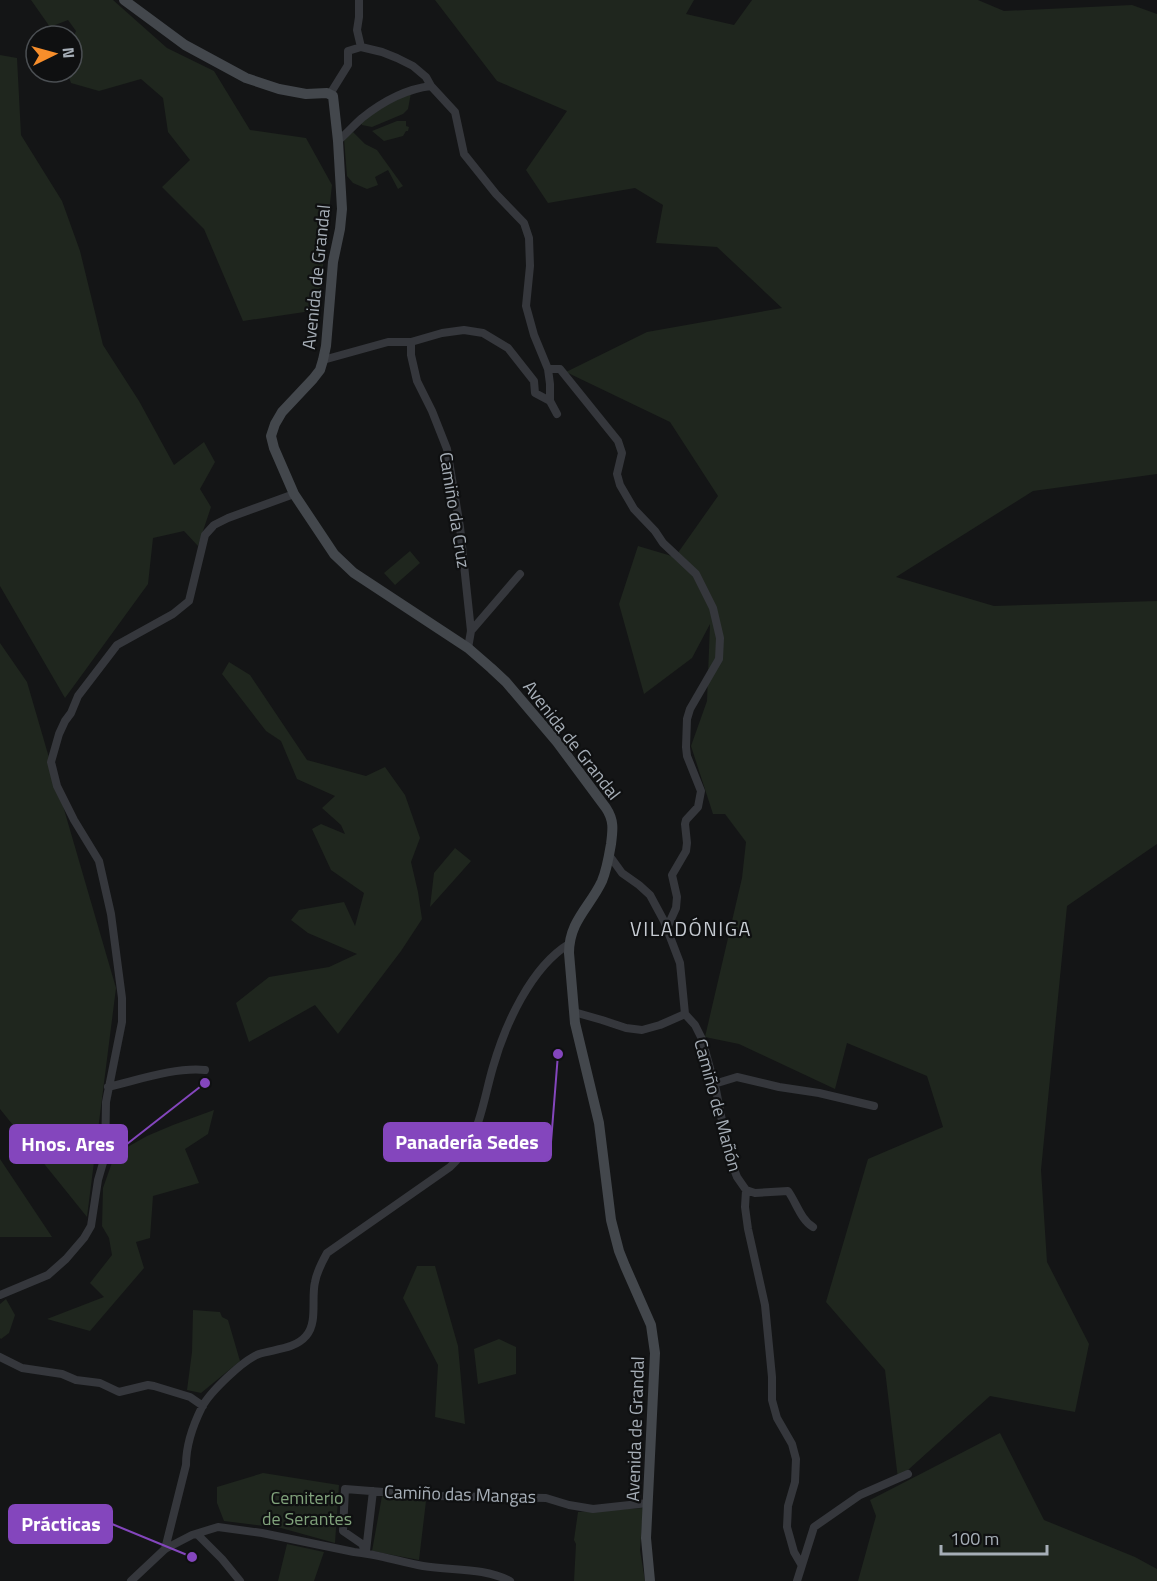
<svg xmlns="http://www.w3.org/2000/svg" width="1157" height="1581" viewBox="0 0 1157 1581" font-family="'Titillium Web',sans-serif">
	<rect width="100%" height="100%" fill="#141516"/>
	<path fill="#1f261e" d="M31 0H113L167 48 214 71 250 130 306 138 332 185 318 310 243 321 204 229 162 187 190 160 168 132 163 98 141 79 99 91 71 83 67 72H72V40L76 31 68 20 50 27Z
		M435 0H694L686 14 734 25 752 0H978L1004 11 1132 5 1157 14V474L1033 491 896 577 994 606 1157 601V844L1067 906 1041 1170 1047 1262 1089 1344 1075 1412 990 1396 898 1479 885 1370 826 1302 868 1159 943 1127 927 1076 847 1043 835 1089 739 1044 705 1037 742 878 746 842 725 814H713L691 746 707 701 710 624 692 658 644 694 619 604 638 546 675 557 718 496 670 422 566 372 647 332 782 308 717 247 656 243 663 205 635 188 548 203 526 170 567 111 497 81Z
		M0 55 17 58 21 135 62 201 80 251 103 345 139 401 174 465 204 442 215 462 200 489 211 507 198 546 184 531 153 538 148 584 65 698 0 586Z
		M411 93 408 109 403 114 372 127 362 125 361 123C376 110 394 101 411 93Z
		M397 121H406V126L409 127 408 131H406L403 136 384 141 372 131Z
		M353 132 365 144 377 150 403 186 398 189 388 170 375 177 378 185 367 189 353 183 347 176 344 139Z
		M410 551 420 563 395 585 384 573Z
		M0 643 27 682 116 988 87 1217 0 1109Z
		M229 662 250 675 307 760 366 776 385 767 405 795 420 838 411 862 418 892 422 919 401 951 338 1034 315 1005 249 1042 236 1003 269 977 329 967 357 954 308 933 291 920 299 910 344 902 355 926 364 893 331 870 312 829 321 824 345 834 341 825 322 808 335 796 297 779 281 741 266 731 222 674Z
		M455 848 471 861 430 907 434 873Z
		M214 1110 208 1134 185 1149 199 1183 153 1196 150 1238 136 1242 144 1268 90 1331 47 1319 104 1297 90 1283 112 1255 109 1238 102 1226 103 1188 115 1154 147 1136 173 1125Z
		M0 1159 52 1237H0Z
		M417 1266H435L458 1346 465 1424 435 1417 438 1365 403 1298Z
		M6 1299 15 1315 9 1333 1 1339 0 1338V1304Z
		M193 1310 220 1312 222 1317 228 1320 240 1361 201 1393 187 1390 192 1352Z
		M499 1339 516 1347V1374L478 1384 474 1349Z
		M1000 1433 1044 1520 1135 1557 1157 1569V1581H858L876 1516 870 1500Z
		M263 1473 339 1485 335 1543 281 1528 224 1521 217 1503V1487Z
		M382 1496 426 1501 419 1560 372 1551Z
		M643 1508 640 1550 645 1581H574L576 1544 574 1540 578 1512Z
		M287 1544 324 1552 314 1581H278Z"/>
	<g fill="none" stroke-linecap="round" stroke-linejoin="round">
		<path stroke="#35373c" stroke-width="8" d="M361 47 382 52 397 58 413 66 426 77 431 86 455 112 464 154 496 194 524 223 529 238 530 266 526 306 534 335 548 369
			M330 94 348 65V51L361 47 357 30 359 17V0
			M338 141C346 134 354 125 362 118 382 102 406 89 431 86
			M411 342V355L417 381 432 411 447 449 460 527 471 631 468 648
			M323 360 388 342H411L442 333 464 330 483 333 508 348 534 381 535 393 550 401
			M557 414 550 401V384L548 369H560L618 441 622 453 617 474 620 485 634 509 655 531 663 543 696 574 713 608 720 638 719 659 690 709 687 719 686 747 687 756 701 791 698 807 686 820 685 824 687 843 686 851 672 875 677 897 676 908 667 928
			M471 631 520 574
			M609 855 622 873 639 885 650 895 664 921 680 963 685 1014 695 1025 702 1039 716 1090 729 1156 737 1177 746 1190 745 1207 748 1229 765 1305 772 1377V1400L777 1418 792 1444 796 1459 795 1482 788 1506 787 1527 794 1552 801 1564
			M574 1012 602 1020 626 1028 642 1030 660 1025 685 1014
			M714 1084 737 1077 779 1087 819 1093 874 1106
			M108 1087C138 1080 175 1067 205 1070
			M746 1190 755 1193 788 1191C796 1202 801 1220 813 1227
			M0 1295 48 1275 66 1259 84 1238 91 1226 98 1180 105 1156 106 1102 122 1022V998L111 914 99 861 74 820 57 786 51 762 59 734 65 721 71 713 78 696 117 645 173 614 189 601 205 535 214 525 228 518 294 494
			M0 1357 22 1368 62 1374 76 1380 100 1383 119 1392 148 1385 154 1386 190 1397 203 1406
			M197 1534 222 1559 240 1581
			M165 1549 186 1465C186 1446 193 1425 202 1407 210 1392 243 1360 259 1354 275 1349 295 1349 306 1336 318 1323 311 1298 315 1282 317 1271 322 1262 327 1253L450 1167C455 1162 461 1156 465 1150 481 1126 485 1094 493 1067 505 1025 531 967 569 944
			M366 1551 373 1491
			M366 1553 362 1544 343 1531 345 1489 435 1496 546 1498 569 1505 593 1509 648 1503
			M131 1581 165 1549 192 1535 218 1527 262 1533 354 1552C377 1554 400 1562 423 1566 452 1571 483 1567 510 1581
			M797 1581 814 1527 860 1495 908 1474"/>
		<path stroke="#43474c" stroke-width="10" d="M124 0 185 45 246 78 279 89 306 94 327 93 333 96 338 141 342 209 340 229 333 262 326 346 323 360 320 370 313 379 282 412 275 424 271 436 274 448 294 494 334 554 354 573 468 648 491 668 506 682 557 742 606 808C614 820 613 829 611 844 609 856 607 869 602 881 590 907 569 921 569 953L575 1023 599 1123 611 1220 619 1251 625 1266 651 1325 655 1353 646 1538 650 1581"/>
	</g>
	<g text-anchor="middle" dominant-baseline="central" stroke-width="4.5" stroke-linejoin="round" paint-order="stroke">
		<g font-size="18" fill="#a6aeb7" stroke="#0f1011">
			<text transform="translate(316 277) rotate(-84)">Avenida de Grandal</text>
			<text transform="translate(455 510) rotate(81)">Camiño da Cruz</text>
			<text transform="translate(572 740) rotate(52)">Avenida de Grandal</text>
			<text transform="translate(718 1105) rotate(75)">Camiño de Mañón</text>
			<text transform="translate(635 1429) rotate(-88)">Avenida de Grandal</text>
			<text transform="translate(460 1494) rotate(2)">Camiño das Mangas</text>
		</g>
		<g font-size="18" fill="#81a37c" stroke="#0f1011">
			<text x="307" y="1497">Cemiterio<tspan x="307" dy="21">de Serantes</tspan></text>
		</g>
		<g font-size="20" letter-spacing="1.5" fill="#c7ccd3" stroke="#0f1011">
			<text x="691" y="928">VILADÓNIGA</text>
		</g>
	</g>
	<path fill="none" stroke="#8446bd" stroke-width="2" d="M558 1054L551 1142M205 1083L127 1144M192 1557L112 1524"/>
	<g fill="#8446bd" stroke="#0f1011" stroke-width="2">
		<circle cx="558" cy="1054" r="6"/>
		<circle cx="205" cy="1083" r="6"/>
		<circle cx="192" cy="1557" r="6"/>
	</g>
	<g fill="#8446bd" stroke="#8446bd" stroke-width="2">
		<rect x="384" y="1123" width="167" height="38" rx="6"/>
		<rect x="10" y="1125" width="117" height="38" rx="6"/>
		<rect x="9" y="1505" width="103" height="38" rx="6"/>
	</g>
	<g font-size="20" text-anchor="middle" font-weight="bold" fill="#fff">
		<text x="467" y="1149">Panadería Sedes</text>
		<text x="68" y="1151">Hnos. Ares</text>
		<text x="61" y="1531">Prácticas</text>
	</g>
	<g transform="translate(54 54) rotate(85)"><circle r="28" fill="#0f1011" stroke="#4b4f53" stroke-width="1.5"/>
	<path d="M0-4.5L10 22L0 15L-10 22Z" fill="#f78e2b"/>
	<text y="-9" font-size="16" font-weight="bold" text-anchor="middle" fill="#a6aeb7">N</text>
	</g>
	<path d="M941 1545v9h106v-9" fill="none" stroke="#a6aeb7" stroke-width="3"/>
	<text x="950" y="1545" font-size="18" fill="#a6aeb7" stroke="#0f1011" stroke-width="4.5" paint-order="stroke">100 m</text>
</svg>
